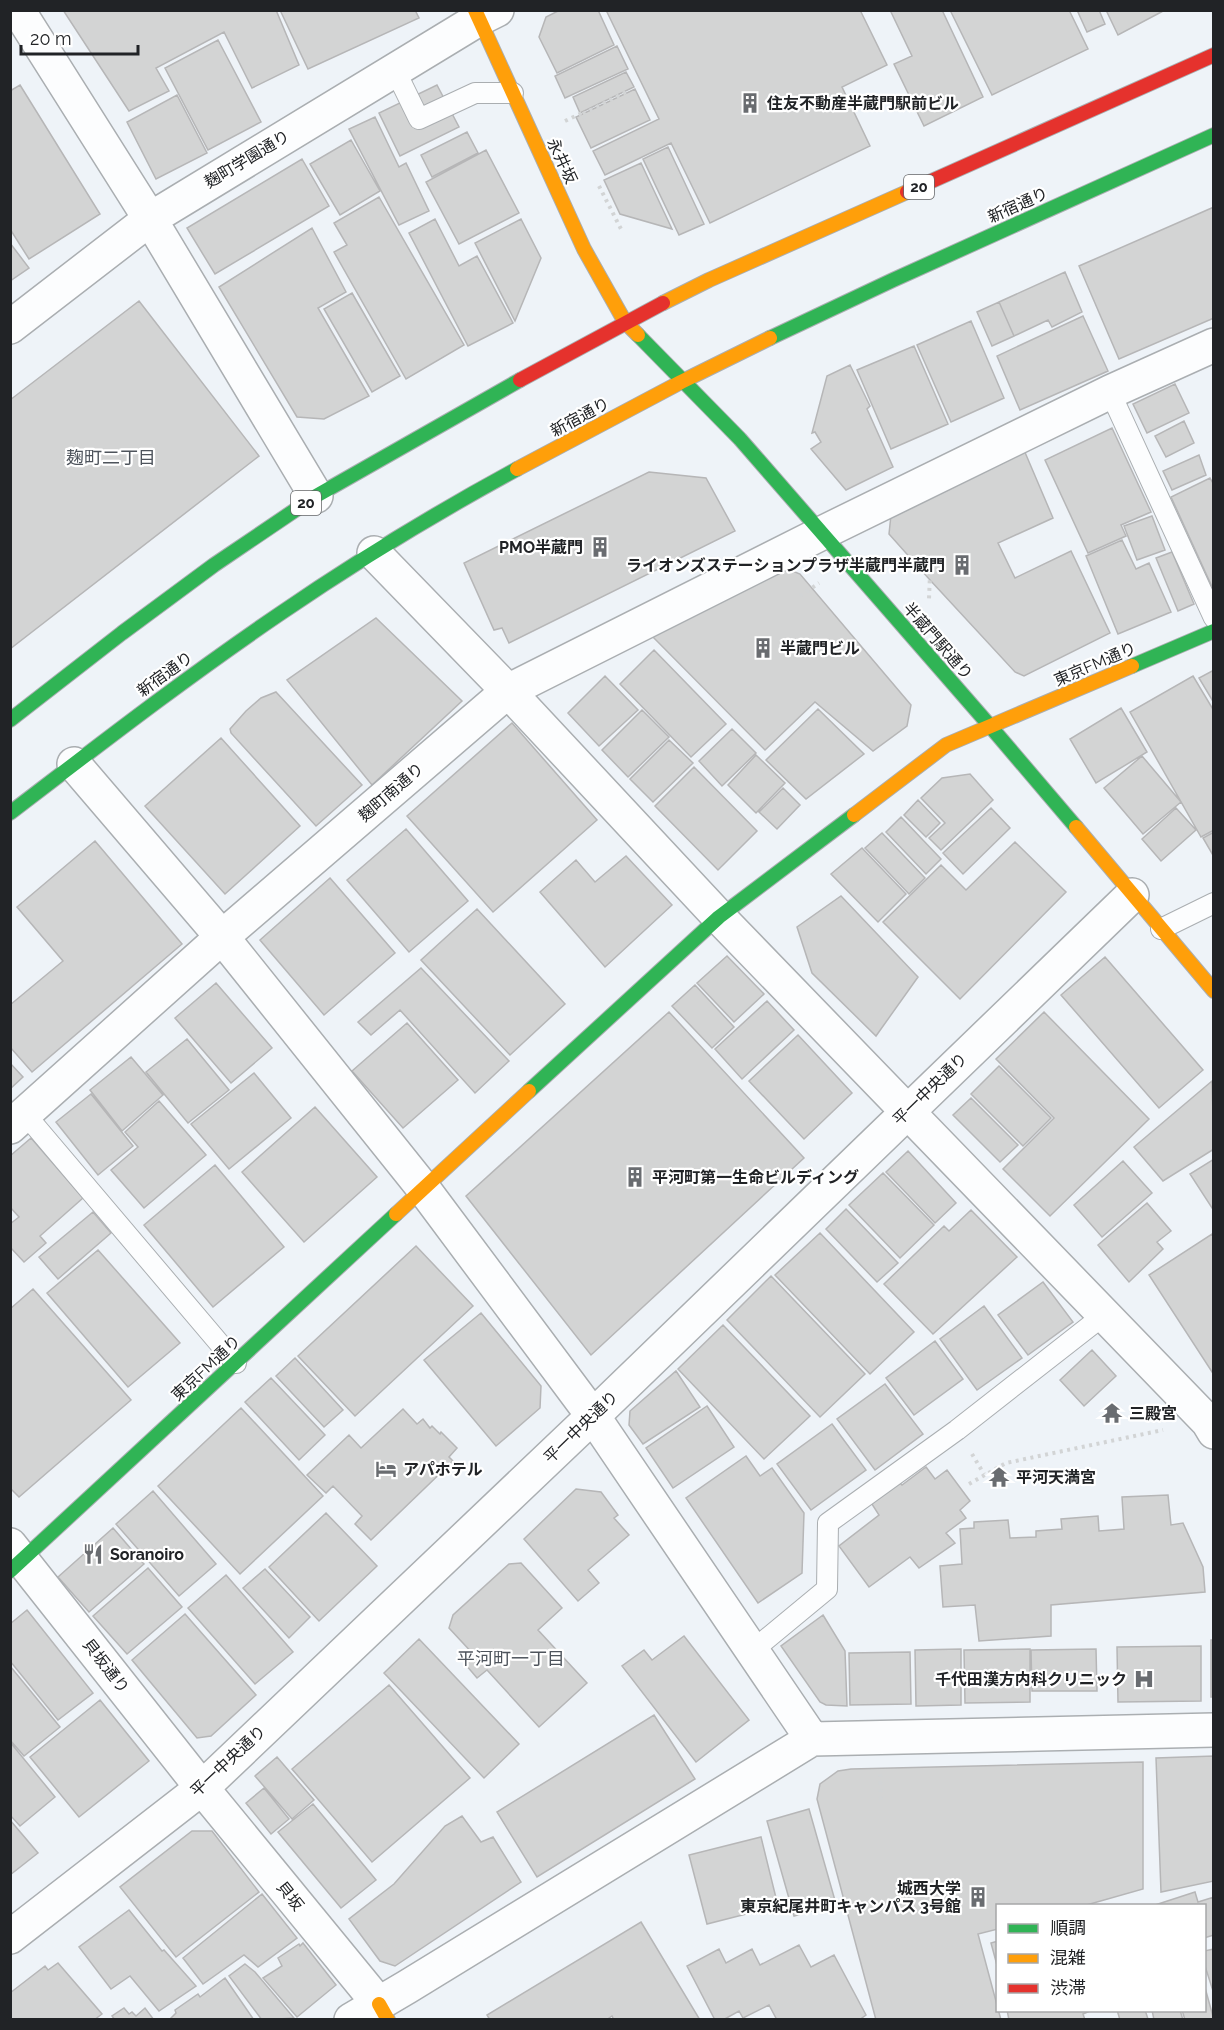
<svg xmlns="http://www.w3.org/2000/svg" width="1224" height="2030" viewBox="0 0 1224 2030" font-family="Raleway,'Noto Sans JP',sans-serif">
	<rect width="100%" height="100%" fill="#eef3f8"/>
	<path fill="#d3d4d4" stroke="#b6b6b7" stroke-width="1.5" d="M63 10H276L299 65 252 88 224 32 156 68 169 91 129 111Z
		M280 10H415L419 18 308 69Z
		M560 10H598L614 45 557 73 539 37 546 17Z
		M606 10H860L887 65 842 87 870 146 710 223 671 143 605 175 593 151 659 119Z
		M894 10H942L983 97 924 126 894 64 912 56 891 12Z
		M950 10H1069L1088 49 992 95Z
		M1077 10H1099L1105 24 1087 32Z
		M1106 10H1165L1118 35Z
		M218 40 261 122 208 150 165 68Z
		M617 46 628 69 565 98 555 76Z
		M626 72 634 87 580 113 573 97Z
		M20 85 100 214 29 259 10 229V91Z
		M437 85 459 127 400 156 379 113Z
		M635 89 650 120 591 148 576 117Z
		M177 95 207 153 156 179 127 122Z
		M375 117 399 167 406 163 429 211 399 225 349 129Z
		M467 132 478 153 432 177 421 155Z
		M351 140 380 191 340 215 310 164Z
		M668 147 704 224 679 235 643 159Z
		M486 150 519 213 459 244 426 182Z
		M302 159 329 206 215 274 187 228Z
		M641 163 672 229 620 214 604 180Z
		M379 197 464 345 406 379 334 252 347 245 334 223Z
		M1214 207V318L1119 359 1079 266Z
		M435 219 459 266 477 256 513 323 468 346 409 233Z
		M521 219 541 258 515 321 475 243Z
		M312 228 346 292 318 308 369 396 324 419 297 417 219 287Z
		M10 243 29 268 10 281Z
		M1065 272 1082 312 1052 327 1048 320 1014 336 999 302Z
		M352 293 400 376 372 392 324 309Z
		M139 301 259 456 10 649V400Z
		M999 302 1014 336 992 346 977 312Z
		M1083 316 1108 371 1020 410 997 356Z
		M971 321 1004 398 951 422 917 345Z
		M914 346 948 424 891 449 857 370Z
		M850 365 870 406 867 409 893 467 846 490 811 449 821 442 815 432 812 433 827 376Z
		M1175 384 1189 413 1147 433 1133 404Z
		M1184 421 1194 443 1166 457 1155 436Z
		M1112 428 1151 512 1121 525 1126 536 1088 553 1045 460Z
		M1024 450 1053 518 998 543 1015 578 1071 551 1110 633 1024 676 1015 672 930 580 889 534 891 515Z
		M1199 455 1206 475 1172 490 1163 471Z
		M649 472 706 478 735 531 509 643 502 628 494 630 464 563Z
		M1210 478 1214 485V591L1171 497Z
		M1152 516 1165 550 1137 560 1124 526Z
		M1122 540 1136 569 1149 563 1171 612 1118 634 1086 556Z
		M1172 552 1194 604 1178 611 1156 558Z
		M783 567 800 574 911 705 907 726 873 751 815 702 765 750 647 631Z
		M376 618 462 701 372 785 287 680Z
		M654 650 726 724 691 757 620 684Z
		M1214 670V703L1199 678Z
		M605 676 638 710 599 746 568 713Z
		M1193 676 1214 711V830L1201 837 1130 712Z
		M276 692 362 785 316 826 231 733 230 729 246 711 261 698Z
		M1121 708 1147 752 1096 783 1070 739Z
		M818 709 864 754 806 799 766 760Z
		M642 710 669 737 628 777 602 750Z
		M512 723 597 820 493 912 407 816Z
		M732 729 756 753 722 786 699 761Z
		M221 738 300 826 225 894 145 806Z
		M669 740 693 763 653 802 630 779Z
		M756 755 785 783 756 813 728 785Z
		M1142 756 1181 802 1143 834 1104 788Z
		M694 767 757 831 718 870 655 806Z
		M970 774 993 800 941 850 929 838 945 823 921 798 942 778Z
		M783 788 800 805 777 829 759 812Z
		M918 800 940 823 926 837 904 815Z
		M991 808 1010 828 963 874 943 853Z
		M1176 808 1196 830 1161 861 1142 839Z
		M901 817 941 859 926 874 886 832Z
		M406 829 468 901 409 952 347 880Z
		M1214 832V857L1203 838Z
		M882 833 925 878 909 894 865 848Z
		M95 841 182 944 32 1072 10 1047V1005L63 961 17 907Z
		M1015 842 1066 892 960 999 883 922 941 865 966 890Z
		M862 848 906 894 878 922 831 874Z
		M626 856 672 905 605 967 540 892 576 860 595 882Z
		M330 878 395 953 324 1015 260 940Z
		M841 896 918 977 876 1036 812 973 797 927Z
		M477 909 565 1004 510 1055 421 960Z
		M727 956 764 994 734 1022 697 983Z
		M1105 957 1203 1070 1159 1108 1061 995Z
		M421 968 509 1061 475 1093 400 1010 371 1035 358 1022Z
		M216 983 272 1048 231 1083 175 1018Z
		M695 985 734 1027 712 1048 672 1006Z
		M767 1001 794 1030 742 1079 715 1049Z
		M669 1012 804 1158 591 1355 466 1196Z
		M1044 1012 1149 1119 1050 1216 1003 1169 1054 1118 996 1059Z
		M407 1023 458 1080 403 1128 352 1071Z
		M798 1035 852 1093 804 1139 749 1081Z
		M187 1039 229 1090 188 1123 146 1072Z
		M131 1057 163 1095 122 1131 90 1090Z
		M10 1063 23 1077 10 1089Z
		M999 1066 1051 1118 1023 1146 971 1094Z
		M254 1073 291 1118 229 1169 191 1124Z
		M1212 1081 1214 1149 1163 1181 1134 1147Z
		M91 1094 133 1146 98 1175 56 1122Z
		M971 1098 1018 1145 1000 1162 953 1115Z
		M159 1101 206 1155 144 1208 111 1170 138 1147 125 1132Z
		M315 1107 377 1177 304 1242 242 1172Z
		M31 1138 83 1198 40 1236 46 1243 24 1262 10 1247V1224L19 1217 10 1207V1156Z
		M908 1151 956 1203 935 1223 886 1172Z
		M1214 1159V1211L1190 1174Z
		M1123 1161 1152 1193 1102 1237 1074 1205Z
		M215 1165 284 1247 213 1307 144 1225Z
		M883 1173 934 1225 900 1258 849 1205Z
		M1147 1203 1171 1231 1157 1242 1163 1249 1129 1282 1098 1245Z
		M846 1209 898 1263 877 1282 826 1229Z
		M971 1210 1017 1257 933 1334 884 1284 944 1226 949 1231Z
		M93 1212 111 1233 58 1279 39 1257Z
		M820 1233 914 1332 870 1374 775 1275Z
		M1212 1234 1214 1237V1375L1149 1275Z
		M416 1246 473 1306 355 1416 298 1356Z
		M98 1250 180 1343 128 1387 47 1293Z
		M771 1276 865 1374 820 1417 727 1320Z
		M1043 1282 1073 1322 1028 1355 998 1315Z
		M33 1289 131 1400 19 1497 10 1488V1309Z
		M984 1306 1022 1358 977 1390 940 1339Z
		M481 1313 541 1386 540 1408 496 1446 424 1360Z
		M723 1325 810 1416 764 1459 678 1369Z
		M935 1341 963 1379 914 1415 886 1378Z
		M1092 1350 1116 1376 1084 1406 1060 1380Z
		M295 1358 343 1410 324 1427 276 1376Z
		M676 1371 700 1407 643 1444 629 1425 630 1411Z
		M271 1378 325 1435 299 1460 245 1402Z
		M885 1384 923 1434 875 1470 837 1419Z
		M707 1406 734 1447 673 1488 646 1448Z
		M241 1408 323 1496 240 1574 158 1486Z
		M403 1409 417 1424 423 1419 430 1428 432 1426 440 1434 441 1432 457 1448 449 1457 453 1461 371 1540 355 1524 362 1516 333 1486 326 1493 307 1475 349 1435 361 1448Z
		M832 1424 866 1470 811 1510 777 1464Z
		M746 1456 760 1476 772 1468 804 1513 802 1573 758 1603 686 1498Z
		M926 1467 935 1479 947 1470 970 1501 960 1510 966 1518 946 1533 955 1543 919 1568 910 1557 869 1587 839 1546 879 1515 870 1501 898 1481 902 1485Z
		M576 1489 601 1492 618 1515 614 1518 629 1535 588 1570 599 1583 578 1601 524 1539Z
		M153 1491 216 1564 179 1596 116 1524Z
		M1168 1495 1171 1525 1183 1523 1203 1567 1205 1592 1051 1605V1636L979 1641 975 1605 943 1607 940 1566 962 1564 960 1529 974 1528V1522L1008 1520 1010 1538 1036 1537V1531L1062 1529 1061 1519 1098 1516 1099 1531 1124 1529 1122 1497Z
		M326 1513 377 1566 319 1621 269 1567Z
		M113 1528 144 1564 89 1612 58 1577Z
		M521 1563 562 1608 538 1630 587 1683 539 1727 487 1670 477 1678 466 1665 475 1656 449 1628 453 1615 509 1564Z
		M148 1568 182 1607 127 1654 93 1616Z
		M265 1569 310 1617 289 1638 243 1588Z
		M226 1575 293 1652 255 1684 188 1608Z
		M27 1610 93 1693 58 1720 10 1661V1624Z
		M185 1614 256 1695 211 1736 197 1738 132 1660Z
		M823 1615 845 1651 847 1706 826 1705 820 1702 781 1646Z
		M684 1636 749 1720 696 1762 622 1666 644 1650 652 1660Z
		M419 1639 519 1744 484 1778 384 1673Z
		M1211 1640H1214V1697H1211Z
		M1201 1646V1701L1118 1702 1117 1647Z
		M961 1649V1705L916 1706 915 1650Z
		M1030 1649V1702L965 1703 964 1650Z
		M1096 1649 1097 1691H1032L1031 1650Z
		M910 1652 911 1704 850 1705 849 1653Z
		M10 1666 60 1727 24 1756 10 1740Z
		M389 1685 470 1778 372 1862 292 1769Z
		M100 1700 149 1761 79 1817 30 1757Z
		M654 1715 695 1779 537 1877 497 1812Z
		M10 1742 55 1797 20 1826 10 1815Z
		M1214 1756V1881L1161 1892 1156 1758Z
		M277 1757 314 1800 292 1819 255 1776Z
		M1143 1762V1889L1083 1906H998V1929L978 1934 1001 2020H876L817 1799 820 1784 838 1771 851 1769Z
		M264 1788 289 1819 271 1834 246 1803Z
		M313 1804 376 1880 341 1908 278 1832Z
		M809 1809 836 1904 794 1916 767 1821Z
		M462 1816 481 1842 493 1837 521 1882 395 1966 380 1961 349 1919 394 1884 445 1826Z
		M10 1820 38 1853 10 1875Z
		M192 1831H212L259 1892 176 1957 120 1887Z
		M761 1837 778 1906 707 1924 689 1855Z
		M1195 1892 1198 1902 1214 1897V1935L1204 1938V1906H1152Z
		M262 1894 297 1938 258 1967 244 1955 203 1984 183 1958Z
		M129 1910 162 1951 164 1950 196 1986 159 2011 130 1976 111 1989 79 1947Z
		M641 1922 700 2020H614L612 2016 606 2020H490L487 2015Z
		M998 1941V1969L991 1943Z
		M303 1943 336 1985 297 2017 263 1978 282 1966 278 1958 299 1944 300 1946Z
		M799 1945 811 1967 834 1955 866 2015 859 2020H777L769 2005 743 2018 739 2011 723 2020H715L687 1966 719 1949 726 1963 752 1949 760 1965Z
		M1214 1949V1994L1204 1963V1951Z
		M58 1963 102 2014 94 2020H10V1993L45 1966 48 1970Z
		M245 1964 255 1972 294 2018 262 2020 229 1976Z
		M225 1978 254 2020H169L176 2013 175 2010 198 1994 200 1997Z
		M1204 1984 1214 2020H1185L1182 2010H1204Z
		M124 2008 129 2014 132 2012 136 2016 145 2008 154 2020H115L112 2016Z
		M1007 2010H1090V2011L1083 2014 1085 2020H1009Z
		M1117 2010H1145L1148 2019 1120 2020Z
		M1152 2010H1180L1183 2020H1154Z"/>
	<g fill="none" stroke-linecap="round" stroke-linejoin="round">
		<g stroke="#aaaeb1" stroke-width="22">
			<path id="lane" d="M395 70 419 119 475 93H513
				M1110 392 1214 618
				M1161 929 1214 903
				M25 1114 236 1363
				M752 1651 827 1589 828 1523 957 1430 1104 1315"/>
		</g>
		<g stroke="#aaaeb1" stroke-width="36">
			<path id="street" d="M18 10 150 219 316 496
				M10 327 150 219 479 19 497 10
				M374 553 508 691 719 917 1208 1422 1214 1432
				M74 764 222 937 423 1188 593 1416 812 1739
				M10 1127 222 937 508 691 822 533 1110 392 1214 345
				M10 1545 202 1788 379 2004
				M10 1937 202 1788 593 1416 1132 895
				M351 2020 407 1987 812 1739 1214 1730"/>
		</g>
		<g stroke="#aaaeb1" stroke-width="16">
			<path id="fast" d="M638 335 740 439 990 726 1076 827
				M770 338 893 280 1214 135
				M1132 666 1214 631
				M10 720 122 633 214 565 316 496 520 380
				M10 813C99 745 188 676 281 613 357 561 436 513 517 469
				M529 1091 719 917 854 815
				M10 1571 396 1214"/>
		</g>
		<g stroke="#aaaeb1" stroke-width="16">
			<path id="slow" d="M475 10 584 249 625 322 638 335
				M663 303 709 280 907 192
				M517 469 681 382 770 338
				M854 815 946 745 1132 666
				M1076 827 1214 991
				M396 1214 529 1091
				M379 2004 388 2020"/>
		</g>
		<g stroke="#aaaeb1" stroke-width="16">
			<path id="jam" d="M907 192 1214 55
				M520 380 663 303"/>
		</g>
		<path stroke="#d2d4d5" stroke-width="4" stroke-dasharray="3 4.5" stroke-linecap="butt" d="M583 114 626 92 629 97
			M565 121 582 113 586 121
			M599 186 621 229
			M922 560 930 574 929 599
			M800 596 819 583
			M972 1454 984 1474
			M969 1484 1006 1463 1163 1430
			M880 1774 881 1801"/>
		<use href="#lane" stroke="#fcfdfe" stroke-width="20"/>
		<use href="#street" stroke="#fcfdfe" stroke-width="33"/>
		<use href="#fast" stroke="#30b455" stroke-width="14"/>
		<use href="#slow" stroke="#ff9f0a" stroke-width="14"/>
		<use href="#jam" stroke="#e5322d" stroke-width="14"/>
	</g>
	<defs>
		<g id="building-bare" transform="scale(1.62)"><path d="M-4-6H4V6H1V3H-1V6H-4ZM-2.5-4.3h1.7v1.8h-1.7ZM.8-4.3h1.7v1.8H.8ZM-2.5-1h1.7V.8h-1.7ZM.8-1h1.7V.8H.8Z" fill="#696c70" stroke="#fff" stroke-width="2.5" paint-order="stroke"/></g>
		<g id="temple-bare" transform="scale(1.62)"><path d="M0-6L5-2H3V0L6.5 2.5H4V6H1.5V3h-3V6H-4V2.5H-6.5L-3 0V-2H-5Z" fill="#696c70" stroke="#fff" stroke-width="2.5" paint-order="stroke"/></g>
		<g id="hotel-bare" transform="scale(1.62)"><path d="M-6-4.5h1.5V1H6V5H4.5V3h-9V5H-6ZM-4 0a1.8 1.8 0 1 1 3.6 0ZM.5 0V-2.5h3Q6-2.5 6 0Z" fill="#696c70" stroke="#fff" stroke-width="2.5" paint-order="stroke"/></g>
		<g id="restaurant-bare" transform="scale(1.62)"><path d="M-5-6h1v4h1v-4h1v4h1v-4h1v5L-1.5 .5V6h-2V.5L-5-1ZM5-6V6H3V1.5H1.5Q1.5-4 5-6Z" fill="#696c70" stroke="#fff" stroke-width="2.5" paint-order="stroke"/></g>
		<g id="hospital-bare" transform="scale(1.62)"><path d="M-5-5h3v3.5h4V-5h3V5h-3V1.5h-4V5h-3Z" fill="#696c70" stroke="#fff" stroke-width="2.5" paint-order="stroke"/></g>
	</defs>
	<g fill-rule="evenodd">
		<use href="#building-bare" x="750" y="103"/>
		<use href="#building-bare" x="600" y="547"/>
		<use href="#building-bare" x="962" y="565"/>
		<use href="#building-bare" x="763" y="648"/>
		<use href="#building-bare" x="635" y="1177"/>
		<use href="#temple-bare" x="1112" y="1413"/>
		<use href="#hotel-bare" x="386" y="1469"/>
		<use href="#temple-bare" x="999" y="1477"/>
		<use href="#restaurant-bare" x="93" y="1554"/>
		<use href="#hospital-bare" x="1144" y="1679"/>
		<use href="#building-bare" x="978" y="1897"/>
	</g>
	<g text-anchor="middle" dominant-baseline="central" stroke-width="4.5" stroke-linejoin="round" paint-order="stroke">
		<g fill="#fff" stroke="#646567" stroke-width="1.5">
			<rect x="904" y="175" width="30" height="24" rx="4.5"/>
			<rect x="291" y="491" width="30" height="24" rx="4.5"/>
		</g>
		<g font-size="15" font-weight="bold" fill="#212326">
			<text x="919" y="187">20</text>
			<text x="306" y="503">20</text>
		</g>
		<g font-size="16" font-weight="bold" fill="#212326" stroke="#fff" text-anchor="start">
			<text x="767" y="103">住友不動産半蔵門駅前ビル</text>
			<text x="583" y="547" text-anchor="end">PMO半蔵門</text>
			<text x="945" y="565" text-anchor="end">ライオンズステーションプラザ半蔵門半蔵門</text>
			<text x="780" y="648">半蔵門ビル</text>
			<text x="652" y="1177">平河町第一生命ビルディング</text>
			<text x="1129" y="1413">三殿宮</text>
			<text x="403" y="1469">アパホテル</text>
			<text x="1016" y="1477">平河天満宮</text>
			<text x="110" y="1554">Soranoiro</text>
			<text x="1127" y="1679" text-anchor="end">千代田漢方内科クリニック</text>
			<text x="961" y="1888" text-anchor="end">城西大学<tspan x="961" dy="18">東京紀尾井町キャンパス 3号館</tspan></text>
		</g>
		<g font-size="16" fill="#212326" stroke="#fff">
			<text transform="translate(247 159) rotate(-31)">麹町学園通り</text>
			<text transform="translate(562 161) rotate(65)">永井坂</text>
			<text transform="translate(1018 205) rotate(-24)">新宿通り</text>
			<text transform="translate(580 417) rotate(-28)">新宿通り</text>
			<text transform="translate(938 641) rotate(49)">半蔵門駅通り</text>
			<text transform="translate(1095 664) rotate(-23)">東京FM通り</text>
			<text transform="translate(165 674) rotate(-36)">新宿通り</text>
			<text transform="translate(391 792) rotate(-41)">麹町南通り</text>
			<text transform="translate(930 1089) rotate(-44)">平一中央通り</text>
			<text transform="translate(206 1368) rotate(-43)">東京FM通り</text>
			<text transform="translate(581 1427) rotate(-44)">平一中央通り</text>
			<text transform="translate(106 1666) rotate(52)">貝坂通り</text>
			<text transform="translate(228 1761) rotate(-43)">平一中央通り</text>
			<text transform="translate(290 1896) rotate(51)">貝坂</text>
		</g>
		<g font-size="18" fill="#4e545c" stroke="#fff">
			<text x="111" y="457">麹町二丁目</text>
			<text x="511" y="1658">平河町一丁目</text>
		</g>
	</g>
	<rect width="1224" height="2030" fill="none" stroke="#212326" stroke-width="24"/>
	<rect x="996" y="1904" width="210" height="108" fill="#ffffff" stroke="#a6a7a8" stroke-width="1.5"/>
	<rect x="1008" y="1924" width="30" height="9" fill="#30b455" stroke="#a6a7a8" stroke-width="1.5"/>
	<text x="1050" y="1934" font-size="18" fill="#212326">順調</text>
	<rect x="1008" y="1954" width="30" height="9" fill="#ff9f0a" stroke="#a6a7a8" stroke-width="1.5"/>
	<text x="1050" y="1964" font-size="18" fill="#212326">混雑</text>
	<rect x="1008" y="1984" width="30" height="9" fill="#e5322d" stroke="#a6a7a8" stroke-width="1.5"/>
	<text x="1050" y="1994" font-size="18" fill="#212326">渋滞</text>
	<path d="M21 45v9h117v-9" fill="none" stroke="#212326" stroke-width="3"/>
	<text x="30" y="45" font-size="18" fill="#212326" stroke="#ffffff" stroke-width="4.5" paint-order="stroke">20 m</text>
</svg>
